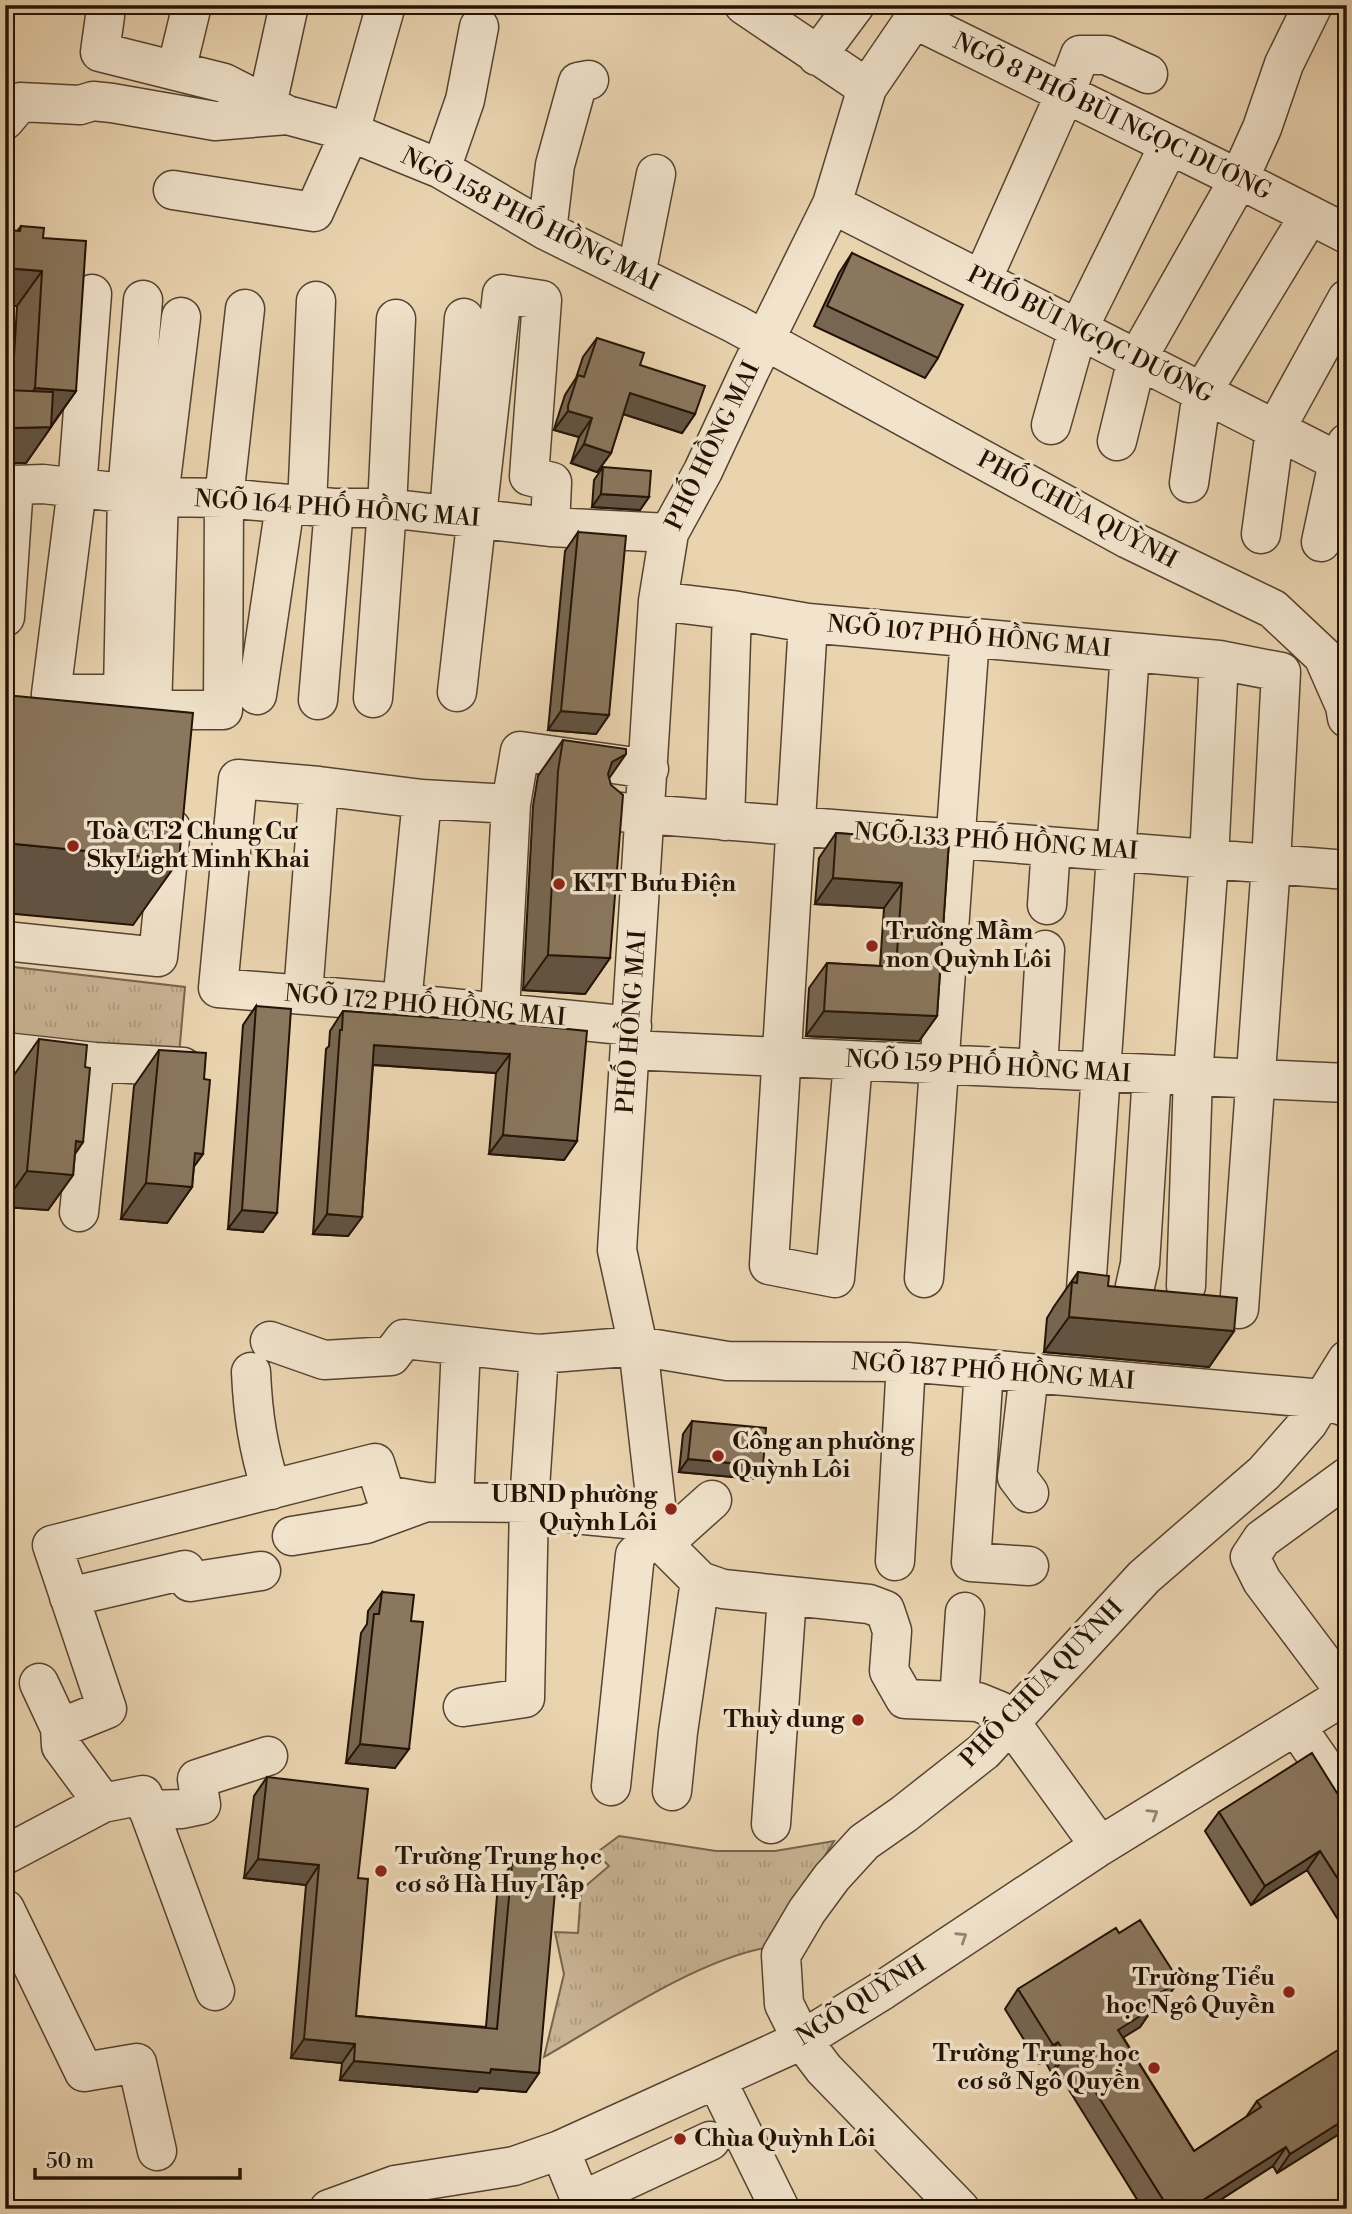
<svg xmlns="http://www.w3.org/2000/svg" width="1352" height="2214" viewBox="0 0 1352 2214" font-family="'Libre Bodoni',serif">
	<defs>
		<pattern id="park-tufts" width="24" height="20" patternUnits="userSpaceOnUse" patternTransform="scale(1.75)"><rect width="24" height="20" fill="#c8b393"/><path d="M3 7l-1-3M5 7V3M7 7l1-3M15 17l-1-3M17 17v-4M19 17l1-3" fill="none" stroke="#ac997d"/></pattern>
	</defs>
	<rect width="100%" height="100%" fill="#ead4b0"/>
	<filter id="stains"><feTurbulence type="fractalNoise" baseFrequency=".00286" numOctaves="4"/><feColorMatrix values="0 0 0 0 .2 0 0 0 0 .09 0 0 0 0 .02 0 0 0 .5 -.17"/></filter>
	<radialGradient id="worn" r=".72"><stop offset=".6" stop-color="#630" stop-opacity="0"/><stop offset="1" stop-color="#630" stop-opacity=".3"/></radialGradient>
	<path fill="url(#park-tufts)" stroke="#76634c" stroke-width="2" d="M5 966 185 987 179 1055 5 1037Z
		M619 1836 716 1851H775L834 1841 769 1947C696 1960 609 2020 544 2057L564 1974 555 1932 578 1933 581 1890 609 1866 596 1853Z"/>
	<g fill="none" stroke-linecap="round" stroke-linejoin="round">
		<g stroke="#554330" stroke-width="41">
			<path id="minor" d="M744 5 867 88 832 204 750 370 703 471 669 533 658 601 617 1250 638 1346 658 1522 663 1544 700 1581 723 1589 869 1604 885 1610 892 1631 889 1671 905 1699 978 1702 1000 1711 1011 1723 1100 1846
				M105 16 100 52 224 83 287 115
				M817 56 855 5
				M176 71 192 5
				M867 88 914 19 1239 179 1347 234
				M267 105 289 5
				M5 120 20 102 80 105 93 101 112 103 215 121 287 115 350 132 441 169 547 231 735 324 1128 539 1273 609 1323 656 1345 706 1347 718
				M441 169 465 100 479 27
				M173 190 314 212 350 132 386 5
				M832 204 1347 466
				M547 231 555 165 578 82 589 80
				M636 275 656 174
				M982 280 1065 94 1080 55H1106L1148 74
				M92 294 77 488 51 694H123L127 493 143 300
				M181 317 159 497 152 710H223L224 498 245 309
				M1051 425 1078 329 1169 145
				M1117 441 1137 359 1239 179 1262 128 1284 64 1313 5
				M5 483 14 485 43 484 159 497 224 498 334 508H387L550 527 669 533
				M1189 483 1202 392 1309 216
				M307 505 316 301
				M449 515 464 318
				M1261 534 1275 430 1347 299
				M1321 542 1338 462 1347 443
				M658 601 732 610 808 623 1219 660 1281 672 1271 864 1239 1309
				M5 617 14 485
				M808 623 769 1265 835 1278 853 1061
				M457 692 502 294 542 300 529 476 552 482 550 527
				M257 695 285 505
				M373 698 387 508 396 319
				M318 700 334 508
				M511 804 422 799 319 786 238 779 218 988 402 1003 632 1026
				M620 812 1347 870
				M725 821 732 610
				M1047 905 1051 847
				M5 941 158 957 171 828
				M303 994 319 786
				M402 1003 422 799
				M500 1013 511 804 520 751 649 769
				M630 1050 1347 1083
				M5 1052 95 1062 183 1067
				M1038 1069 1045 950
				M79 1212 95 1062
				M924 1278 970 637
				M1186 1286 1193 1076 1209 859 1219 660
				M1086 1290 1130 652
				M1134 1291 1140 1264 1152 1074
				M270 1341 324 1360 391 1356 404 1339 539 1354 638 1346 727 1361 906 1362 1323 1399 1345 1407
				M984 1369 971 1562 1029 1566
				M251 1372C253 1416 258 1447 271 1490
				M1347 1477 1262 1539 1250 1557 1262 1581 1347 1694
				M1029 1493 1017 1477 1029 1373
				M454 1501 461 1346
				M292 1536 366 1524 426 1502 529 1503 574 1514 658 1522
				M663 1544 712 1500
				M895 1561 906 1362
				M69 1597 185 1570 190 1582 261 1571
				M39 1683 60 1728 61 1746 103 1803
				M959 1701 965 1612
				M463 1707 525 1698 529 1503 539 1354
				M1296 1726 1347 1800
				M60 1728 107 1709 52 1545 375 1463 385 1495 426 1502
				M611 1786 635 1555 660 1531
				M672 1791 678 1732 700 1581
				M148 1810 182 1809 201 1805 197 1779 268 1756
				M771 1824 787 1596
				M5 1855 103 1803 143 1795 215 1991
				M5 1909 84 2072 137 2063 157 2151
				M716 2079 780 2209
				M560 2150 581 2201 710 2141
				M329 2209 395 2185 514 2166 560 2150 802 2040 883 1990 1100 1846 1347 1694
				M960 2209 824 2069 802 2040 784 2004 781 1955 807 1911 832 1877 864 1842 904 1814 984 1751 1144 1577 1264 1473 1308 1423 1347 1360"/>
		</g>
		<use href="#minor" stroke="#f1e3cc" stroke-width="38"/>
	</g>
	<path fill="#776651" stroke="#231306" stroke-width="2" d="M811 5H828L821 14Z
		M21 226 43 238 76 391 26 463H5V390H12L17 306H5V230L17 231Z
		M852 253 938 358 925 378 814 326 839 273Z
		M597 338 640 365 695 414 682 433 623 414 611 453 597 472 571 463 579 437 554 430 555 426 565 395 576 378 583 357Z
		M603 467 649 497 640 510 592 507 594 480Z
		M578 532 609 715 596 734 548 730 565 551Z
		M563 740 609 778 610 958 585 994 523 990 533 806 538 776Z
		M836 833 949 841 937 1016 919 1041 806 1036 809 988 827 963 880 966 884 908 815 904 819 858Z
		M256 1006 263 1232 228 1229 243 1025Z
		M343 1011 508 1023 577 1141 564 1160 489 1154 496 1073 373 1065 362 1217 348 1236 313 1234 326 1049 329 1046 330 1031Z
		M39 1039 85 1067 83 1142 75 1154 73 1175 48 1210 5 1207V1171L14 1075Z
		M159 1050 204 1079 203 1154 194 1166 192 1187 167 1223 121 1219 134 1086Z
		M1078 1272 1108 1286 1234 1331 1209 1367 1044 1352 1047 1318 1052 1310 1053 1308Z
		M692 1421 763 1466 754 1479 679 1472 683 1434Z
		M382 1592 395 1768 346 1763 361 1633 367 1624 368 1611Z
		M267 1777 358 1878 356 2016 486 2027 498 1884 512 1864 526 2092 480 2088 477 2092 340 2080 342 2063 291 2058 306 1885 244 1878 254 1796Z
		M1347 1809V1934L1307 1870 1251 1905 1205 1831 1219 1812Z
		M1119 1933 1179 1981 1165 2000 1153 2008 1140 2027 1123 2037 1194 2151 1246 2117 1257 2101 1347 2129 1277 2173 1273 2166 1206 2209H1143L1056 2069 1051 2072 1045 2061 1039 2064 1005 2009 1018 1989Z"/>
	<path fill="#615342" stroke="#231306" stroke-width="2" d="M5 268 42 271 17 306H5Z
		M35 388 76 391 51 426 13 419Z
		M630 393 695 414 682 433 617 412Z
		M568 411 592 418 579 437 554 430Z
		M5 412 14 413 5 424Z
		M51 427 26 463H5V438L13 428Z
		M584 444 611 453 597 472 571 463Z
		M601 494 649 497 640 510 592 507Z
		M561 711 609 715 596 734 548 730Z
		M626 754 601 790 612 762Z
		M5 843 179 860 133 925 5 913Z
		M833 878 902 883 884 908 815 904Z
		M548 955 610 958 585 994 523 990Z
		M824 1011 937 1016 919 1041 806 1036Z
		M374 1045 510 1054 496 1073 361 1064Z
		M503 1135 577 1141 564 1160 489 1154Z
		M76 1141 83 1142 61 1174 73 1175 48 1210 5 1207V1202L27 1171Z
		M195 1153 203 1154 180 1186 192 1187 167 1223 121 1219 146 1183Z
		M242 1210 277 1213 263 1232 228 1229Z
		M327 1214 362 1217 348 1236 313 1234Z
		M1069 1317 1234 1331 1209 1367 1044 1352Z
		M688 1459 763 1466 754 1479 679 1472Z
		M360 1744 409 1749 395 1768 346 1763Z
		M1320 1851 1307 1870 1251 1905 1265 1886Z
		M258 1859 319 1865 306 1885 244 1878Z
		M1179 1981 1165 2000 1153 2008 1140 2027 1105 2049 1118 2030 1149 2000Z
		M304 2039 355 2044 342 2063 291 2058Z
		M1058 2042 1045 2061 1039 2064 1053 2045Z
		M1069 2050 1056 2069 1051 2072 1065 2053Z
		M354 2061 491 2069 539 2073 526 2092 480 2088 477 2092 340 2080Z
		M1347 2118V2129L1277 2173 1290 2154Z
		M1286 2147 1273 2166 1206 2209H1189Z"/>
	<path fill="#8a775e" stroke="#231306" stroke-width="2" d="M21 226 44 228 43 238 86 241 76 391 35 388 42 271 5 268V230L20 231Z
		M852 253 963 305 938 358 827 306Z
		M597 338 644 353 640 365 705 386 695 414 630 393 611 453 584 444 592 418 568 411V406L578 375 584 377Z
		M5 390 53 392 51 427 13 428 14 413 5 412Z
		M603 467 651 471 649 497 601 494Z
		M578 532 626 536 609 715 561 711Z
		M5 695 193 713 179 860 5 843Z
		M563 740 626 749V754L612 762 608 774 611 785 623 795 610 958 548 955 558 771Z
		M836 833 949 841 937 1016 824 1011 827 963 896 967 902 883 833 878Z
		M256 1006 291 1009 277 1213 242 1210Z
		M343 1011 508 1023 587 1031 577 1141 503 1135 510 1054 374 1045 362 1217 327 1214 340 1030H342Z
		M39 1039 87 1045 85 1067 90 1068 83 1142 76 1141 73 1175 27 1171Z
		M159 1050 206 1053 204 1079 210 1080 203 1154 195 1153 192 1187 146 1183Z
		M1078 1272 1109 1276 1108 1286 1237 1298 1234 1331 1069 1317 1072 1282 1077 1283Z
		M692 1421 766 1428 763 1466 688 1459Z
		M382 1592 414 1595 411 1621 423 1622 409 1749 360 1744 374 1614H379Z
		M1312 1753 1347 1809V1893L1320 1851 1265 1886 1219 1812Z
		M267 1777 368 1789 358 1878 368 1879 356 2016 497 2029 512 1864 557 1868 539 2073 491 2069 490 2073 354 2061 355 2044 304 2039 319 1865 258 1859Z
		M1140 1920 1179 1981 1149 2000 1153 2008 1118 2030 1194 2151 1261 2107 1257 2101 1341 2048 1347 2057V2118L1290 2154 1286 2147 1189 2209H1169L1069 2050 1065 2053 1058 2042 1053 2045 1018 1989 1116 1928 1119 1933Z"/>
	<defs><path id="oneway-chevron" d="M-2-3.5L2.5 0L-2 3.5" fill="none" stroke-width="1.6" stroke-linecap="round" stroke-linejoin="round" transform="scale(1.75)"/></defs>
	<g stroke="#948573">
		<use href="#oneway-chevron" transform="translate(1153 1814) rotate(-32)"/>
		<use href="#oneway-chevron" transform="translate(962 1937) rotate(-33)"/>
	</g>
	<g fill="#8f2418" stroke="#f1e3cc" stroke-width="2.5">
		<circle cx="73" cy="846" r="7"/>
		<circle cx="559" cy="884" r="7"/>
		<circle cx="872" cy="946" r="7"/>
		<circle cx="718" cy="1456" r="7"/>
		<circle cx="671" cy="1509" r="7"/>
		<circle cx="858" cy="1720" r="7"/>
		<circle cx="381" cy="1871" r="7"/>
		<circle cx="1289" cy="1992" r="7"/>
		<circle cx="1154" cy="2068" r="7"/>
		<circle cx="680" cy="2139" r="7"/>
	</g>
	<g text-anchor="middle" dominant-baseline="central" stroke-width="7" stroke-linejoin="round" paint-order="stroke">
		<g font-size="24" fill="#231306" stroke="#f1e3cc">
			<text transform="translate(1112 117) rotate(26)">NGÕ 8 PHỐ BÙI NGỌC DƯƠNG</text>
			<text transform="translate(530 220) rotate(27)">NGÕ 158 PHỐ HỒNG MAI</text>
			<text transform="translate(1090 335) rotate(27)">PHỐ BÙI NGỌC DƯƠNG</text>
			<text transform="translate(713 446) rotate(-64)">PHỐ HỒNG MAI</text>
			<text transform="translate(337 509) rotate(4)">NGÕ 164 PHỐ HỒNG MAI</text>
			<text transform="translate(1077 510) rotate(28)">PHỐ CHÙA QUỲNH</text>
			<text transform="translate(969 637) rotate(5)">NGÕ 107 PHỐ HỒNG MAI</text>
			<text transform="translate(996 842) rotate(4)">NGÕ 133 PHỐ HỒNG MAI</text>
			<text transform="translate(425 1006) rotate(5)">NGÕ 172 PHỐ HỒNG MAI</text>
			<text transform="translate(632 1022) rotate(-86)">PHỐ HỒNG MAI</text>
			<text transform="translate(988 1067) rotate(3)">NGÕ 159 PHỐ HỒNG MAI</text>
			<text transform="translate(993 1372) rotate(4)">NGÕ 187 PHỐ HỒNG MAI</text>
			<text transform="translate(1042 1684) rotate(-46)">PHỐ CHÙA QUỲNH</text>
			<text transform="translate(861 2001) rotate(-32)">NGÕ QUỲNH</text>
		</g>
		<g font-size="24" font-weight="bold" fill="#231306" stroke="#f1e3cc" text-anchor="start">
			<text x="87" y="832">Toà CT2 Chung Cư<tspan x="87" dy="28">SkyLight Minh Khai</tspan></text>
			<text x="573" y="884">KTT Bưu Điện</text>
			<text x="886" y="932">Trường Mầm<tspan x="886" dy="28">non Quỳnh Lôi</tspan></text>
			<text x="732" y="1442">Công an phường<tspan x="732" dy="28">Quỳnh Lôi</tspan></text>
			<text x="657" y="1495" text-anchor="end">UBND phường<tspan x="657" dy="28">Quỳnh Lôi</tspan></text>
			<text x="844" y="1720" text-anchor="end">Thuỳ dung</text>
			<text x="395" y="1857">Trường Trung học<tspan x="395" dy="28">cơ sở Hà Huy Tập</tspan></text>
			<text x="1275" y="1978" text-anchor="end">Trường Tiểu<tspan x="1275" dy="28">học Ngô Quyền</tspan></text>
			<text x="1140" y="2054" text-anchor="end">Trường Trung học<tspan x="1140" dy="28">cơ sở Ngô Quyền</tspan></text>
			<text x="694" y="2139">Chùa Quỳnh Lôi</text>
		</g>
	</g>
	<rect width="1352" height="2214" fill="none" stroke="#ead4b0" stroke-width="28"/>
	<rect x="7" y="7" width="1338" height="2200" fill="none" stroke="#231306" stroke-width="3.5"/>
	<rect x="14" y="14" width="1324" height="2186" fill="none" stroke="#231306" stroke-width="2"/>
	<path d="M35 2168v10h205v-10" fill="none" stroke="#231306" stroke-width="3.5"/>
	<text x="46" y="2168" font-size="21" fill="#231306" stroke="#f1e3cc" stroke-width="5" paint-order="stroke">50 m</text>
	<rect width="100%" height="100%" filter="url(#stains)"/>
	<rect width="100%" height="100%" fill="url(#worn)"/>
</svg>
